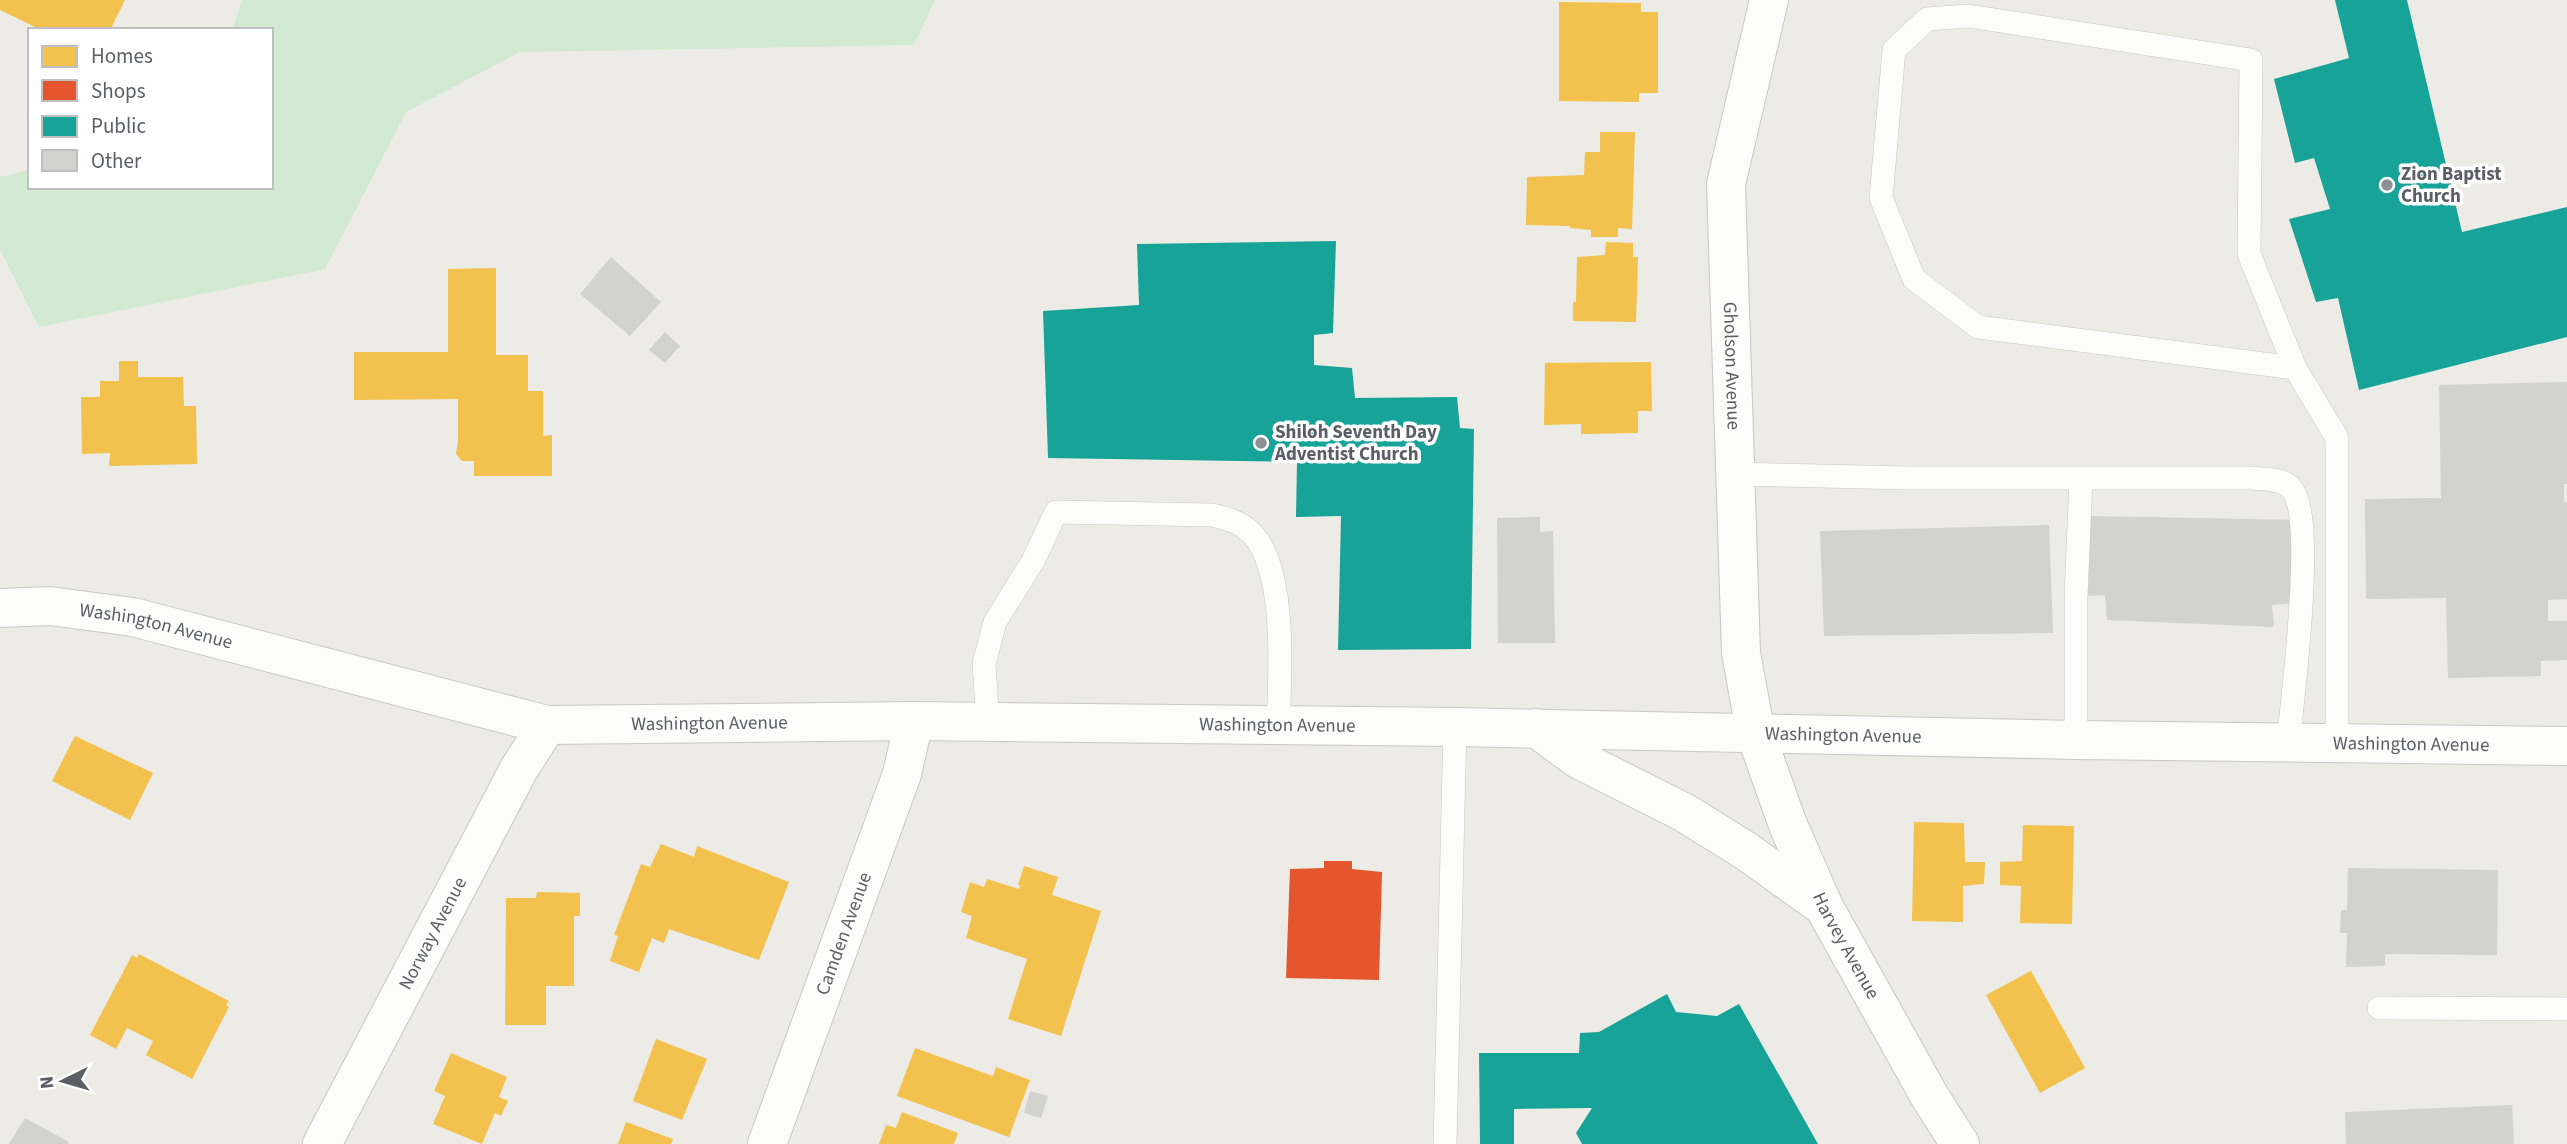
<svg xmlns="http://www.w3.org/2000/svg" width="2567" height="1144" viewBox="0 0 2567 1144" font-family="'Source Sans 3',sans-serif">
	<rect width="100%" height="100%" fill="#ecebe5"/>
	<path fill="#d2ead2" d="M242 0H935L914 45 520 52 406 112 325 269 39 327 0 249V177L30 170V187H271V30H232Z"/>
	<path fill="#f2c14e" d="M0 0H125L110 30H41L0 10Z
		M1559 2 1641 3V12H1658V93H1639V102L1559 101Z
		M1600 132H1635L1632 229 1618 228V237H1591V230L1570 228V226L1526 225 1527 177 1584 175 1585 152H1600Z
		M1606 242 1633 243V257H1638L1636 322 1573 321V302H1576L1577 257 1605 255Z
		M496 268V355H528V391H543V436L552 435V476H474V461H462L456 454 458 441V399L354 400V352H448V269Z
		M119 361H138V377H183L184 406H196L197 464 109 466 110 453 82 454 81 397H100V381H119Z
		M1651 362 1652 411H1638V433L1581 434V424L1544 425 1545 363Z
		M75 736 153 773 130 820 52 781Z
		M1914 822 1964 823 1965 862H1985L1984 884 1963 886V922L1912 921Z
		M2023 825 2074 826 2072 924 2020 923 2021 886 2000 885V862L2022 861Z
		M661 844 694 857 697 846 789 882 759 960 669 929 664 943 652 938 639 972 610 961 618 936 614 935 641 864 650 867Z
		M1024 866 1058 877 1052 895 1101 911 1061 1036 1008 1019 1027 959 966 938 972 916 961 912 970 882 984 887 987 879 1019 889 1020 885H1018Z
		M537 892 580 893V916H574V986H546V1025H505L506 898H536Z
		M139 954 229 1001 226 1005 229 1007 192 1079 146 1055 153 1041 127 1028 116 1049 90 1035 132 955 137 958Z
		M2031 971 2085 1068 2040 1093 1986 995Z
		M656 1039 707 1059 682 1120 633 1101Z
		M915 1048 993 1076 996 1067 1030 1080 1009 1137 897 1096Z
		M451 1053 507 1077 499 1097 508 1101 501 1116 495 1113 482 1144 433 1124 445 1096 434 1091Z
		M902 1112 958 1133 954 1144H879L886 1125 896 1128Z
		M626 1122 673 1139 671 1144H618Z"/>
	<path fill="#e4572e" d="M1324 861H1352V869L1382 872 1379 980 1286 978 1290 869 1324 868Z"/>
	<path fill="#17a398" d="M2335 0H2407L2462 232 2567 207V337L2359 390 2338 298 2316 302 2289 219 2330 209 2314 158 2295 163 2274 79 2349 58Z
		M1336 241 1333 333 1314 335V365L1352 368 1355 398 1457 397 1460 428 1474 429 1471 649 1338 650 1341 516 1296 517 1297 462 1048 458 1043 311 1139 305 1137 244Z
		M1667 994 1676 1012 1717 1016 1739 1004 1818 1144H1582L1576 1133 1592 1108 1514 1109V1144H1480L1479 1053H1579L1580 1033 1599 1032Z"/>
	<path fill="#d2d2ce" d="M611 257 661 302 630 336 580 294Z
		M665 332 680 346 665 363 649 350Z
		M2567 382V484H2564V502H2567V599L2548 600V621H2567V660L2541 661V676L2448 678 2446 598 2366 599 2365 499 2441 498 2439 385Z
		M2090 516 2295 520 2294 603 2272 605 2274 627 2107 620 2105 595 2088 596Z
		M1540 517V532L1553 531 1555 643H1498L1497 518Z
		M2049 525 2053 633 1824 636 1820 531Z
		M2348 868 2498 870 2497 955 2385 954V966L2346 967 2347 933H2340L2341 910H2347Z
		M1030 1091 1048 1096 1041 1118 1024 1113Z
		M2512 1105 2514 1144H2346L2345 1112Z
		M25 1118 69 1142 68 1144H9Z"/>
	<g fill="none" stroke-linecap="round" stroke-linejoin="round">
		<g stroke="#c8c7c7" stroke-width="24">
			<path id="service" d="M2295 368 1978 327 1914 279 1881 198 1894 50 1927 19 1969 16 2251 60 2249 254 2295 368 2337 438V743
				M1735 474 1907 478H2250C2263 479 2282 478 2291 488 2317 516 2292 701 2288 744
				M988 723 984 664 995 622 1033 561 1056 512 1212 515C1230 519 1247 524 1258 541 1286 583 1280 677 1278 727
				M2076 740V597L2081 478
				M2379 1008 2567 1009
				M1445 1144 1455 727"/>
		</g>
		<g stroke="#c8c7c7" stroke-width="40">
			<g id="minor">
				<path id="s1" d="M1769 0 1726 184 1741 653 1756 735 1788 825 1824 907 1930 1097 1960 1144"/>
				<path id="s2" d="M322 1144 519 769 547 725"/>
				<path id="s3" d="M767 1144 902 774 914 721"/>
			</g>
		</g>
		<g stroke="#c8c7c7" stroke-width="40">
			<g id="tertiary">
				<path id="s4" d="M0 608 50 606 133 617 547 725 914 721 1455 727 2076 740 2567 746"/>
				<path d="M1536 728 1578 759 1685 813 1746 851 1824 907"/>
			</g>
		</g>
		<use href="#service" stroke="#fcfcfb" stroke-width="23"/>
		<use href="#minor" stroke="#fcfcfb" stroke-width="38"/>
		<use href="#tertiary" stroke="#fcfcfb" stroke-width="38"/>
	</g>
	<g fill="#8e8f92" stroke="#fff" stroke-width="2.5">
		<circle cx="2387" cy="185" r="7"/>
		<circle cx="1261" cy="443" r="7"/>
	</g>
	<g text-anchor="middle" dominant-baseline="central" stroke-width="7" stroke-linejoin="round" paint-order="stroke">
		<g font-size="19" font-weight="bold" fill="#5b5e65" stroke="#fff" text-anchor="start">
			<text x="2401" y="174">Zion Baptist<tspan x="2401" dy="22">Church</tspan></text>
			<text x="1275" y="432">Shiloh Seventh Day<tspan x="1275" dy="22">Adventist Church</tspan></text>
		</g>
		<g font-size="19" fill="#5b5e65" stroke="#fff">
			<text stroke="none"><textPath href="#s1" startOffset="371">Gholson Avenue</textPath></text>
			<text stroke="none"><textPath href="#s4" startOffset="158">Washington Avenue</textPath></text>
			<text stroke="none"><textPath href="#s4" startOffset="724">Washington Avenue</textPath></text>
			<text stroke="none"><textPath href="#s4" startOffset="1292">Washington Avenue</textPath></text>
			<text stroke="none"><textPath href="#s4" startOffset="1858">Washington Avenue</textPath></text>
			<text stroke="none"><textPath href="#s4" startOffset="2426">Washington Avenue</textPath></text>
			<text stroke="none"><textPath href="#s3" startOffset="224">Camden Avenue</textPath></text>
			<text stroke="none"><textPath href="#s2" startOffset="238">Norway Avenue</textPath></text>
			<text stroke="none"><textPath href="#s1" startOffset="971">Harvey Avenue</textPath></text>
		</g>
	</g>
	<rect x="28" y="28" width="245" height="161" fill="#ffffff" stroke="#bdbfc1" stroke-width="2"/>
	<rect x="42" y="46" width="35" height="21" fill="#f2c14e" stroke="#bdbfc1" stroke-width="2"/>
	<text x="91" y="63" font-size="21" fill="#5b5e65">Homes</text>
	<rect x="42" y="80" width="35" height="21" fill="#e4572e" stroke="#bdbfc1" stroke-width="2"/>
	<text x="91" y="98" font-size="21" fill="#5b5e65">Shops</text>
	<rect x="42" y="116" width="35" height="21" fill="#17a398" stroke="#bdbfc1" stroke-width="2"/>
	<text x="91" y="133" font-size="21" fill="#5b5e65">Public</text>
	<rect x="42" y="150" width="35" height="21" fill="#d2d2ce" stroke="#bdbfc1" stroke-width="2"/>
	<text x="91" y="168" font-size="21" fill="#5b5e65">Other</text>
	<g transform="translate(63 1081) rotate(265)" stroke="#ffffff" stroke-width="5" paint-order="stroke">
	<path d="M0-5L12 26L0 18L-12 26Z" fill="#5b5e65"/>
	<text y="-10" font-size="19" font-weight="bold" text-anchor="middle" fill="#5b5e65">N</text>
	</g>
</svg>
